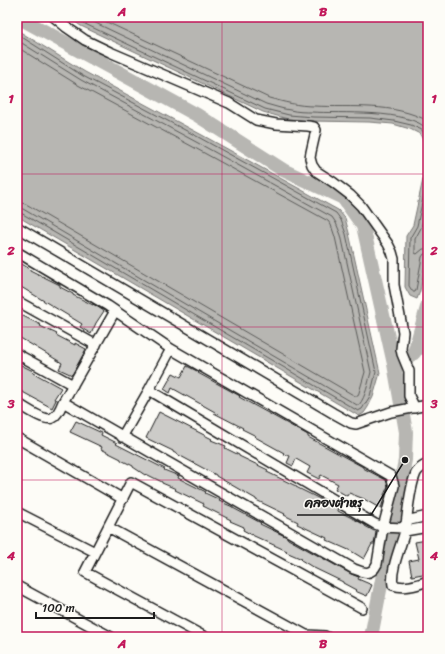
<svg xmlns="http://www.w3.org/2000/svg" width="445" height="654" viewBox="0 0 445 654" font-family="Sriracha,'Playpen Sans Thai',sans-serif">
	<rect width="100%" height="100%" fill="#fdfcf7"/>
	<filter id="ink" filterUnits="userSpaceOnUse"><feTurbulence type="fractalNoise" baseFrequency=".025" numOctaves="2"/><feDisplacementMap in="SourceGraphic" scale="8" xChannelSelector="R" yChannelSelector="G"/><feConvolveMatrix kernelMatrix="1 2 1 2 8 2 1 2 1" color-interpolation-filters="sRGB"/></filter>
	<g filter="url(#ink)">
		<path fill="#b7b6b2" stroke="#797876" d="M68 17H428V248L420 291 417 299 410 296 405 287 406 236 413 225 427 161V148L420 134 410 129 393 124 369 122 312 121 288 119 263 112 81 26Z
			M17 30 85 72 202 135 338 210 345 218 349 233 380 373 373 397 368 407 364 413 359 416 17 216Z"/>
		<g fill="none" stroke-linecap="round" stroke-linejoin="round">
			<path stroke="#5a5a58" stroke-width="1" d="M75 17 83 23 265 109 289 115 313 117 370 118 394 121 411 125 422 130 428 141
				M83 17 266 104C274 106 282 109 290 110 297 112 305 112 312 112 338 114 410 108 428 130
				M96 17 269 98C284 102 298 106 314 106 352 108 393 102 428 121
				M17 34 83 76 200 138 336 213 341 220 346 234 376 372 370 396 362 409 358 411 21 213H17
				M17 40 81 80 198 143 332 217 336 223 341 235 371 372C368 383 366 396 359 405H357L23 209 17 208
				M17 47 78 85 195 148 328 221 331 225 335 237 365 372 358 396H355L26 204 17 202
				M428 175 417 226 410 238 409 286 413 292H415L416 290 422 257 424 254H428
				M428 198 421 228 415 239V253L417 254 423 249H428"/>
			<path stroke="#b7b6b2" stroke-width="8" d="M414 353 428 349"/>
			<path stroke="#b7b6b2" stroke-width="14" d="M18 17 197 115 283 170 343 198 363 226 394 364 406 432 405 460 371 637
				M394 364 414 353 428 304"/>
		</g>
		<path fill="#cccbc8" stroke="#1c1c1c" d="M20 263 30 269V270L60 285V287L73 294V295L93 305V304L104 311 96 323 91 334 80 327 82 324 21 287 18 295H17V268Z
			M17 313 41 325 40 326 57 334 56 335 75 345V343L86 349 72 375 59 369 62 363 17 336Z
			M17 363 33 371 32 372 61 388 54 399 56 400 52 408 17 389Z
			M187 366 199 372 198 373 240 396 239 397 308 435V437L363 467V468L386 480 388 486 384 495H385L381 509 364 499 349 493 347 496 335 489 338 484 321 475 319 479 307 473 310 467 296 459 293 466 287 463 290 456 283 454 284 453 255 437 256 436 242 429 243 428 214 413 215 412 172 388 170 393 164 389 173 373 181 377Z
			M159 412 212 439 211 440 226 446 225 448 239 455V456L268 470 267 472 296 486V487L328 503 338 509V511L352 518 365 525V526L376 532 374 544H372L364 559 351 551 326 540 327 538 297 524 298 522 284 515 285 514 256 500V499L216 476V475L173 452V451L146 438Z
			M76 421 102 433 101 435 117 443 116 444 165 469 164 470 179 476 178 478 206 492 205 493 220 500 219 501 233 507V508L261 523 260 524 287 537 288 539 317 555 351 574 359 577 358 579 372 585 367 596 355 591 356 590 343 583V582L314 568 301 560 302 559 286 552 287 551 254 536 243 530 244 527 230 521 231 520 203 506 204 504 175 490 176 489 162 483V482L146 474 145 475 133 467V466L121 460V459L101 449 102 447 70 432Z
			M427 540 428 543V573L412 576 409 561 419 559 415 542Z"/>
		<g fill="none" stroke-linecap="round" stroke-linejoin="round">
			<g stroke="#1c1c1c" stroke-width="12">
				<path id="minor" d="M54 17 66 27 85 40 110 52 229 103 256 120 276 124 308 126 314 127 316 130 311 152 310 158 312 165 316 171 333 182 350 195 361 206 388 244 392 252 394 259V285L403 332 401 349 402 354 409 371V396L415 408
					M17 227 333 413 351 423 356 424 391 412 428 405
					M17 252 108 306 171 349 391 476 394 486 383 527 377 564C371 576 364 573 354 569L63 402
					M17 301 96 345
					M17 354 73 385
					M149 390 375 524 383 527 402 528 405 531 428 527
					M17 403C24 407 45 422 52 418 57 416 61 407 63 402L115 311
					M122 437 149 390 171 349
					M17 438 123 499
					M428 464C423 466 419 468 416 473 409 489 408 513 405 531 401 546 390 570 393 585 405 589 416 585 428 581
					M17 512 95 552
					M108 527 306 635 325 636 327 637
					M403 527 410 520 428 516
					M17 586 111 637
					M205 637 85 572 131 482 362 608"/>
			</g>
			<use href="#minor" stroke="#fdfcf7" stroke-width="9"/>
		</g>
	</g>
	<path fill="none" stroke="#c2185b" stroke-width="1" stroke-opacity="0.55" d="M222 17V637M17 174H428M17 327H428M17 480H428"/>
	<path fill="none" stroke="#1c1c1c" stroke-width="1.5" d="M405 460L371 515H297"/>
	<circle fill="#1c1c1c" stroke="#fdfcf7" stroke-width="1.5" cx="405" cy="460" r="4"/>
	<g font-size="13" text-anchor="middle" font-weight="bold" fill="#1c1c1c" stroke="#fdfcf7" stroke-width="3" stroke-linejoin="round" paint-order="stroke">
		<text x="334" y="507">คลองตำหรุ</text>
	</g>
	<rect width="445" height="654" fill="none" stroke="#fdfcf7" stroke-width="44"/>
	<path d="M36 612v6h118v-6" fill="none" stroke="#1c1c1c" stroke-width="2"/>
	<text x="42" y="612" font-size="12" fill="#1c1c1c" stroke="#fdfcf7" stroke-width="3" paint-order="stroke">100 m</text>
	<rect x="22" y="22" width="401" height="610" fill="none" stroke="#c2185b" stroke-width="1.5"/>
	<g font-size="13" text-anchor="middle" font-weight="bold" fill="#c2185b">
		<text x="122" y="16">A</text>
		<text x="323" y="16">B</text>
		<text x="11" y="103">1</text>
		<text x="434" y="103">1</text>
		<text x="11" y="255">2</text>
		<text x="434" y="255">2</text>
		<text x="11" y="408">3</text>
		<text x="434" y="408">3</text>
		<text x="11" y="560">4</text>
		<text x="434" y="560">4</text>
		<text x="122" y="648">A</text>
		<text x="323" y="648">B</text>
	</g>
</svg>
